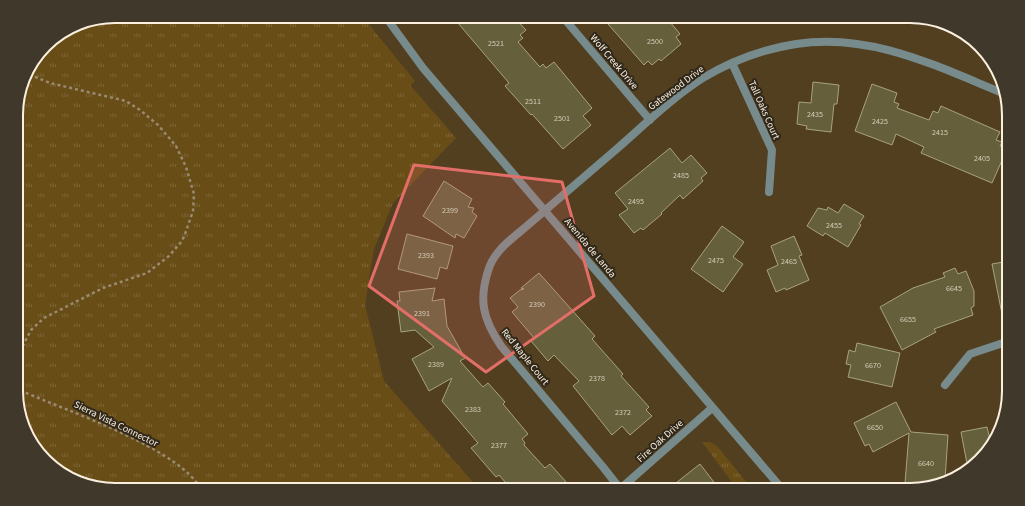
<svg xmlns="http://www.w3.org/2000/svg" width="1025" height="506" viewBox="0 0 1025 506" font-family="'Source Sans 3',sans-serif">
	<defs>
		<pattern id="grass-tufts" width="24" height="20" patternUnits="userSpaceOnUse"><rect width="24" height="20" fill="#694d17"/><path d="M3 7l-1-3M5 7V3M7 7l1-3M15 17l-1-3M17 17v-4M19 17l1-3" fill="none" stroke="#7f6738"/></pattern>
	</defs>
	<rect width="100%" height="100%" fill="#513f20"/>
	<path fill="url(#grass-tufts)" d="M115 16H362L415 81 410 85 456 138 393 203 374 249 365 305 384 381 480 490H115L71 480 36 451 17 404 16 108 26 71 50 41 77 23Z
		M702 442H710L717 446 753 490H738Z"/>
	<path fill="#655f3c" stroke="#a8a37d" d="M452 16H513L526 30 520 35 523 38 518 42 540 67 543 64 546 68 554 62 592 108 583 116 591 125 563 149 532 114 531 115 505 86 509 83Z
		M601 16H665L680 34 676 37 681 44 661 61 659 59 652 65 648 61 644 65Z
		M813 82 839 85 837 104H834L831 132 806 129 807 126 797 124 799 102 811 103Z
		M872 84 897 93 894 102 899 104 897 108 929 120 933 111 938 113 941 106 1000 132 996 140 1002 142 1000 146 1007 149 992 183 921 153 924 147 896 134 892 145 855 131Z
		M670 148 682 163 691 155 707 173 701 178 703 181 683 199 680 195 661 213 662 214 643 230 641 228 634 233 619 215 628 209 615 193Z
		M444 181 472 199 468 207 474 208 472 212 477 216 464 238 456 234 455 238 423 216Z
		M844 204 864 216 859 224 861 225 848 247 825 233 823 236 807 226 818 208 827 210 828 207 838 213Z
		M722 226 744 242 733 257 743 264 723 292 691 269Z
		M407 234 453 246 447 269 440 267 437 279 398 269Z
		M794 236 802 255 799 256 809 280 786 290 785 288 776 292 767 270 778 265 771 246Z
		M1009 261V313L1002 314 992 264Z
		M955 268 958 274 966 271 974 291V306L971 308 973 315 934 329 936 332 902 350 880 307 913 288 945 277 943 273Z
		M539 273 595 336 592 339 623 374 621 376 649 407 646 410 652 416 630 435 622 426 612 435 573 386 579 381 554 355 548 361 531 341 534 338 512 312 518 307 510 298 520 290 524 289 521 288Z
		M435 288 432 301 444 299 447 326 465 358 460 361 483 387 488 383 505 402 503 404 528 434 522 439 525 443 524 445 545 468 550 464 567 483 559 490H512L499 475 496 477 471 448 478 443 442 401 452 378 429 391 412 359 434 347 415 330 401 332 397 301H400L399 292Z
		M857 343 900 353 892 387 848 377 851 365 846 364 849 350 855 352Z
		M896 402 911 432 948 435 945 480 931 485 905 483 909 433 873 452 869 444 865 446 854 423Z
		M987 427 991 444 968 469 961 432Z
		M700 464 720 490H667Z"/>
	<g fill="none" stroke-linecap="round" stroke-linejoin="round">
		<path stroke="#998a71" stroke-width="2.5" stroke-dasharray="3 3" stroke-linecap="butt" d="M17 357 31 330 44 318 103 288 147 273 169 256 182 241 185 234 193 211 194 194 186 167 176 146 158 125 140 110 126 101 50 83 26 73
			M17 385 24 392C65 410 183 450 201 490"/>
		<path stroke="#778b8d" stroke-width="8" d="M562 16 650 120
			M732 63 772 150 769 192
			M945 385 970 354 1009 341
			M620 489 712 408
			M621 490 603 467 501 346C483 319 478 300 489 268 495 250 514 237 528 225 556 201 584 177 612 153 641 128 670 99 703 78 731 61 764 49 796 44 871 32 938 67 1005 94"/>
		<path stroke="#778b8d" stroke-width="8" d="M385 16 423 68 783 490"/>
	</g>
	<path fill="#e36e68" fill-opacity="0.2" stroke="#e36e68" stroke-width="3" stroke-linejoin="round" d="M414 165 562 182 594 296 486 372 369 286Z"/>
	<g text-anchor="middle" dominant-baseline="central" stroke-width="4" stroke-linejoin="round" paint-order="stroke">
		<g font-size="8" fill="#d6ccb6">
			<text x="655" y="41">2500</text>
			<text x="496" y="43">2521</text>
			<text x="533" y="101">2511</text>
			<text x="815" y="114">2435</text>
			<text x="562" y="118">2501</text>
			<text x="880" y="121">2425</text>
			<text x="940" y="132">2415</text>
			<text x="982" y="158">2405</text>
			<text x="681" y="175">2485</text>
			<text x="636" y="201">2495</text>
			<text x="450" y="210">2399</text>
			<text x="834" y="225">2455</text>
			<text x="426" y="255">2393</text>
			<text x="716" y="260">2475</text>
			<text x="789" y="261">2465</text>
			<text x="954" y="288">6645</text>
			<text x="537" y="304">2390</text>
			<text x="422" y="313">2391</text>
			<text x="908" y="319">6655</text>
			<text x="436" y="364">2389</text>
			<text x="873" y="365">6670</text>
			<text x="597" y="378">2378</text>
			<text x="473" y="409">2383</text>
			<text x="623" y="412">2372</text>
			<text x="875" y="427">6650</text>
			<text x="499" y="445">2377</text>
			<text x="926" y="463">6640</text>
		</g>
		<g font-size="10" fill="#fbf0df" stroke="#30281a">
			<text transform="translate(614 62) rotate(50)">Wolf Creek Drive</text>
			<text transform="translate(676 88) rotate(-37)">Gatewood Drive</text>
			<text transform="translate(764 110) rotate(66)">Tall Oaks Court</text>
			<text transform="translate(590 248) rotate(50)">Avenida de Landa</text>
			<text transform="translate(525 357) rotate(51)">Red Maple Court</text>
			<text transform="translate(116 424) rotate(26)">Sierra Vista Connector</text>
			<text transform="translate(660 441) rotate(-42)">Fire Oak Drive</text>
		</g>
	</g>
	<path d="M0 0H1025V506H0ZM115 23H910A92 92 0 0 1 1002 115V391A92 92 0 0 1 910 483H115A92 92 0 0 1 23 391V115A92 92 0 0 1 115 23Z" fill="#40382a" fill-rule="evenodd"/>
	<path fill="none" stroke="#fbf0df" stroke-width="2" d="M115 23H910A92 92 0 0 1 1002 115V391A92 92 0 0 1 910 483H115A92 92 0 0 1 23 391V115A92 92 0 0 1 115 23Z"/>
</svg>
